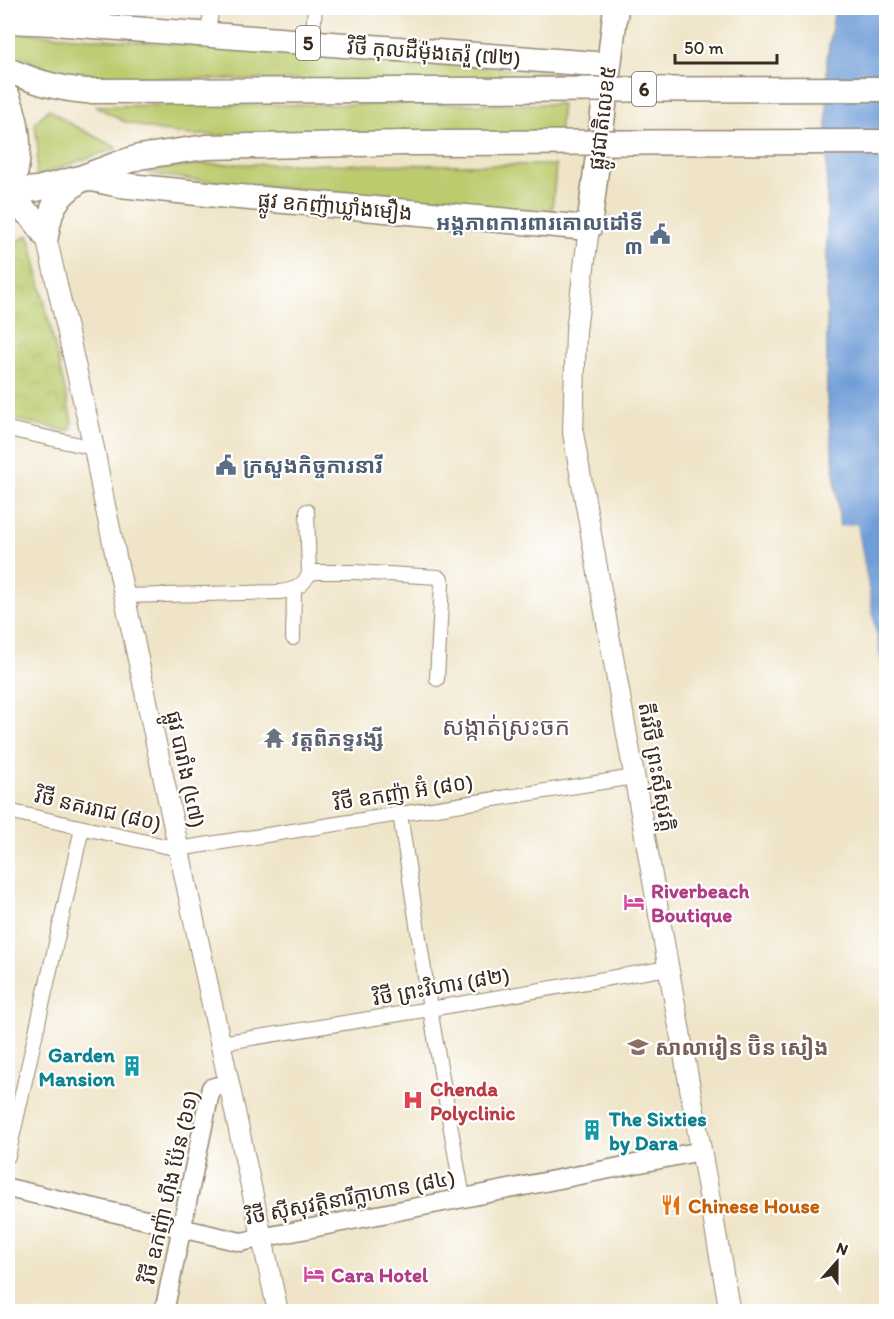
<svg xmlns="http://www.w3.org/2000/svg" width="894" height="1319" viewBox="0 0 894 1319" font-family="Itim,'Noto Sans Khmer',sans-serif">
	<defs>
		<pattern id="park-crowns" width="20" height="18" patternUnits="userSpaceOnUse" patternTransform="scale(1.5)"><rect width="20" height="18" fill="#bbcb6d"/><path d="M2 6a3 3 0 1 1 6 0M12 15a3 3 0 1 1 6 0" fill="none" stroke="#a2ae5e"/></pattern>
	</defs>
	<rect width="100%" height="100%" fill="#fff"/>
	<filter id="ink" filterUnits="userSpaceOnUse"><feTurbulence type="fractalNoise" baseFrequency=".0167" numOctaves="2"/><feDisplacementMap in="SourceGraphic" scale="12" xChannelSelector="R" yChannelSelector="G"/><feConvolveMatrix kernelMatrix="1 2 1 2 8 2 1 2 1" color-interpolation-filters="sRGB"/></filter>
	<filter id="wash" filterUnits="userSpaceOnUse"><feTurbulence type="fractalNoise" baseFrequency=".008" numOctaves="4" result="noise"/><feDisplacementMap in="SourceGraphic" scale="24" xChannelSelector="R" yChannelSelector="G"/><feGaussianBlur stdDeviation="1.35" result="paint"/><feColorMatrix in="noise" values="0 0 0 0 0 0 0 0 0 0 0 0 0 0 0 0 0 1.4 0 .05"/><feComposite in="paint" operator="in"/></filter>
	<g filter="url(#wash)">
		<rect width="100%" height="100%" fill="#efe4c7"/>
		<path fill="#bbcb6d" stroke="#7b7a46" stroke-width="1.5" d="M8 32 582 74 584 76V85L93 77 70 74 40 66 8 50Z
			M562 104 559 135H190L155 130 123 121 95 106 181 105Z
			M49 109 71 124 117 148 36 176 38 150 35 123Z
			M196 164 556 165 552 211 195 180 145 173 169 167Z"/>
		<path fill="url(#park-crowns)" stroke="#7b7a46" stroke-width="1.5" d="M28 235 30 239 72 421 71 429 67 431 8 418V247Z"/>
		<path fill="#6f9dd7" stroke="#55647a" stroke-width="1.5" d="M835 8H886V691L857 524 840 527 827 398V59Z"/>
		<path fill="#efe4c7" d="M857 524 886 691V694L884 691 854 527 840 530 837 527Z"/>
	</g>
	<g filter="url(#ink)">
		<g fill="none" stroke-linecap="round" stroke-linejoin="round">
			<g stroke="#958772" stroke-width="16">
				<path id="minor" d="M207 35 212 8
					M312 43 315 8
					M8 429 94 448
					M307 511 309 574
					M124 596 279 592C293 590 302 588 309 574L316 572H355L438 577 441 579 442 582 437 679
					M293 638 294 590
					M8 811 178 849 634 777
					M400 814 430 1009 463 1198
					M221 1043 430 1009 668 968
					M8 1156 82 828"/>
			</g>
			<g stroke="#958772" stroke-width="21">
				<path id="tertiary" d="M8 1188 241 1242 701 1151
					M164 1312 211 1088 229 1083"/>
			</g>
			<g stroke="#958772" stroke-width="22">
				<path id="secondary" d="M589 228 576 331 573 433 730 1312
					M46 236 94 448 103 496 278 1312"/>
			</g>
			<g stroke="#958772" stroke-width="27">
				<path id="trunk" d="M8 21 53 23 609 65
					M8 70C36 82 55 88 86 91L401 90
					M8 97C21 130 22 163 8 196
					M83 177 120 185 217 195 589 228 616 8
					M9 191 37 189 83 177 115 165 139 157 206 147 404 143
					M8 196 34 219 46 236
					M46 236C51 206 54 199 79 181"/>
			</g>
			<use href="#minor" stroke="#fff" stroke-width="14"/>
			<use href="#tertiary" stroke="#fff" stroke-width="18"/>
			<use href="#secondary" stroke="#fff" stroke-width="20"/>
			<use href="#trunk" stroke="#fff" stroke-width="24"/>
			<g stroke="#958772" stroke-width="27" stroke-linecap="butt">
				<path id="trunk-bridge" d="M401 90 886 89
					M404 143 886 142"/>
			</g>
			<use href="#trunk-bridge" stroke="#fff" stroke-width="24"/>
		</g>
	</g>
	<defs>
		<g id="civic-bare" transform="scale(1.62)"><path d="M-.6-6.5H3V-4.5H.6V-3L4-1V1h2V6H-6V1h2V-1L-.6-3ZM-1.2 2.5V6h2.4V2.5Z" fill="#5c6f8a" stroke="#fff" stroke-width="2.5" paint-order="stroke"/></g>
		<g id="temple-bare" transform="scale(1.62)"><path d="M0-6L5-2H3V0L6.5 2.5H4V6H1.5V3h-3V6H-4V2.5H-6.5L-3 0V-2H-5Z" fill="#6b7280" stroke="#fff" stroke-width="2.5" paint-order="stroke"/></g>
		<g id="hotel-bare" transform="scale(1.62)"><path d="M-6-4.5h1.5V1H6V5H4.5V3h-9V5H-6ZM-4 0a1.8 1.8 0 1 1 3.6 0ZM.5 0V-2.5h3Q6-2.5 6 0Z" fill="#d1479c" stroke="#fff" stroke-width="2.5" paint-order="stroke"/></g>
		<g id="school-bare" transform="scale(1.62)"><path d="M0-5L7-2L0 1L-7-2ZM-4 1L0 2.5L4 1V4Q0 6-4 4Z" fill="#8d6e63" stroke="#fff" stroke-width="2.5" paint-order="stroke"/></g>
		<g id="building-bare" transform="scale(1.62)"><path d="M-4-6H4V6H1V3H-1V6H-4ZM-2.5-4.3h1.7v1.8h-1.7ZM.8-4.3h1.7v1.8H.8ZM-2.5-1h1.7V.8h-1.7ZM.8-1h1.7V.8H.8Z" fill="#0f9aa8" stroke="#fff" stroke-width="2.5" paint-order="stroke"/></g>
		<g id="hospital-bare" transform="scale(1.62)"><path d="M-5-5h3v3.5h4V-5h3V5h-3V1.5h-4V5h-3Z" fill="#e0444e" stroke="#fff" stroke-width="2.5" paint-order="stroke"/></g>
		<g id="restaurant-bare" transform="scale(1.62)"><path d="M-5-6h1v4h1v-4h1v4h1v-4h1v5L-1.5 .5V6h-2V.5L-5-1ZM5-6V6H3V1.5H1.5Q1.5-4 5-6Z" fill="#e8710a" stroke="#fff" stroke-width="2.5" paint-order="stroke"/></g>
	</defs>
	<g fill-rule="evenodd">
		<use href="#civic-bare" x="660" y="234"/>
		<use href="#civic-bare" x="226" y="465"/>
		<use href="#temple-bare" x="274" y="738"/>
		<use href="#hotel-bare" x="634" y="902"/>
		<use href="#school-bare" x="638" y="1047"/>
		<use href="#building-bare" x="132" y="1066"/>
		<use href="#hospital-bare" x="413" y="1100"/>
		<use href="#building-bare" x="592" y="1130"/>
		<use href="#restaurant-bare" x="671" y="1205"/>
		<use href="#hotel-bare" x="314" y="1274"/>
	</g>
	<g text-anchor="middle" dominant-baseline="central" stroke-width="4.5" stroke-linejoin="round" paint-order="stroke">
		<g fill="#fff" stroke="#766a62" stroke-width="1.5">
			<rect x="296" y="26" width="24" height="34" rx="4.5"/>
			<rect x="632" y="72" width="24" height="34" rx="4.5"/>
		</g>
		<g font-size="20" font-weight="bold" fill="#3b2a1e">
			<text x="308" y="43">5</text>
			<text x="644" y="89">6</text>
		</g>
		<g font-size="21" fill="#3b2a1e" stroke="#fff">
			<text transform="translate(434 52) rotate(4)">វិថី កុលដឺម៉ុងតេរ៉ួ (៧២)</text>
			<text transform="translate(602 118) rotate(-83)">ផ្លូវជាតិលេខ៥</text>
			<text transform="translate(335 206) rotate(5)">ផ្លូវ ឧកញ៉ាឃ្លាំងមឿង</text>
			<text transform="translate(657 767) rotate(80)">តីរវិថី ព្រះស៊ីសុវត្តិ</text>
			<text transform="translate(186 769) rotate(78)">ផ្លូវ បារាំង (៤៧)</text>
			<text transform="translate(403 792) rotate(-9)">វិថី ឧកញ៉ា អ៊ំ (៨០)</text>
			<text transform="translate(98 809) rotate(13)">វិថី នគររាជ (៨០)</text>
			<text transform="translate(441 986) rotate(-10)">វិថី ព្រះវិហារ (៨២)</text>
			<text transform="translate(169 1187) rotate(-77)">វិថី ឧកញ៉ា ហ៊ីង ប៉ែន (៦១)</text>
			<text transform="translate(350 1197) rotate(-11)">វិថី ស៊ីសុវត្ថិនារីក្លាហាន (៨៤)</text>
		</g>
		<g font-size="21" font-weight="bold" fill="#4e5e75" stroke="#fff" text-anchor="end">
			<text x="643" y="222">អង្គភាពការពារគោលដៅទី<tspan x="643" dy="24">៣</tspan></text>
			<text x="243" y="465" text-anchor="start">ក្រសួងកិច្ចការនារី</text>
		</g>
		<g font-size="21" font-weight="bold" fill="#5b616d" stroke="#fff" text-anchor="start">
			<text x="291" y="738">វត្តពិភទ្ទរង្សី</text>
		</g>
		<g font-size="21" font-weight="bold" fill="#b23c85" stroke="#fff" text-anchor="start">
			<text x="651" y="890">Riverbeach<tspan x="651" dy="24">Boutique</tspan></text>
			<text x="331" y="1274">Cara Hotel</text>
		</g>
		<g font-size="21" font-weight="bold" fill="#785e54" stroke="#fff" text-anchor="start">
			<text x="655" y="1047">សាលារៀន ប៊ិន សៀង</text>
		</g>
		<g font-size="21" font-weight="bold" fill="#0d838f" stroke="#fff" text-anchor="end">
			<text x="115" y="1054">Garden<tspan x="115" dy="24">Mansion</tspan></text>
			<text x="609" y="1118" text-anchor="start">The Sixties<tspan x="609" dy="24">by Dara</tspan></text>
		</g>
		<g font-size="21" font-weight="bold" fill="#be3a42" stroke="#fff" text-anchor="start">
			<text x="430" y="1088">Chenda<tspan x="430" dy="24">Polyclinic</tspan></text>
		</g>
		<g font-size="21" font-weight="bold" fill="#c56008" stroke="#fff" text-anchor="start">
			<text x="688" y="1205">Chinese House</text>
		</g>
		<g font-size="24" fill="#64505d" stroke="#fff">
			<text x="506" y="726">សង្កាត់ស្រះចក</text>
		</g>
	</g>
	<rect width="894" height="1319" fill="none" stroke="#fff" stroke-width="30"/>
	<g transform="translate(837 1262) rotate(21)" stroke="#ffffff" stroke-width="4.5" paint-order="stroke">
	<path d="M0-4.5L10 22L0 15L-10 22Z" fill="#3b2a1e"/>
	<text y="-9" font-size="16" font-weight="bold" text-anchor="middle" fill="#3b2a1e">N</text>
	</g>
	<path d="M675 54v9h102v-9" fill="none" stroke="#3b2a1e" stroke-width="3"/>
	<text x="684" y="54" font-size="18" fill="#3b2a1e" stroke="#ffffff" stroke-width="4.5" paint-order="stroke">50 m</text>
</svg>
